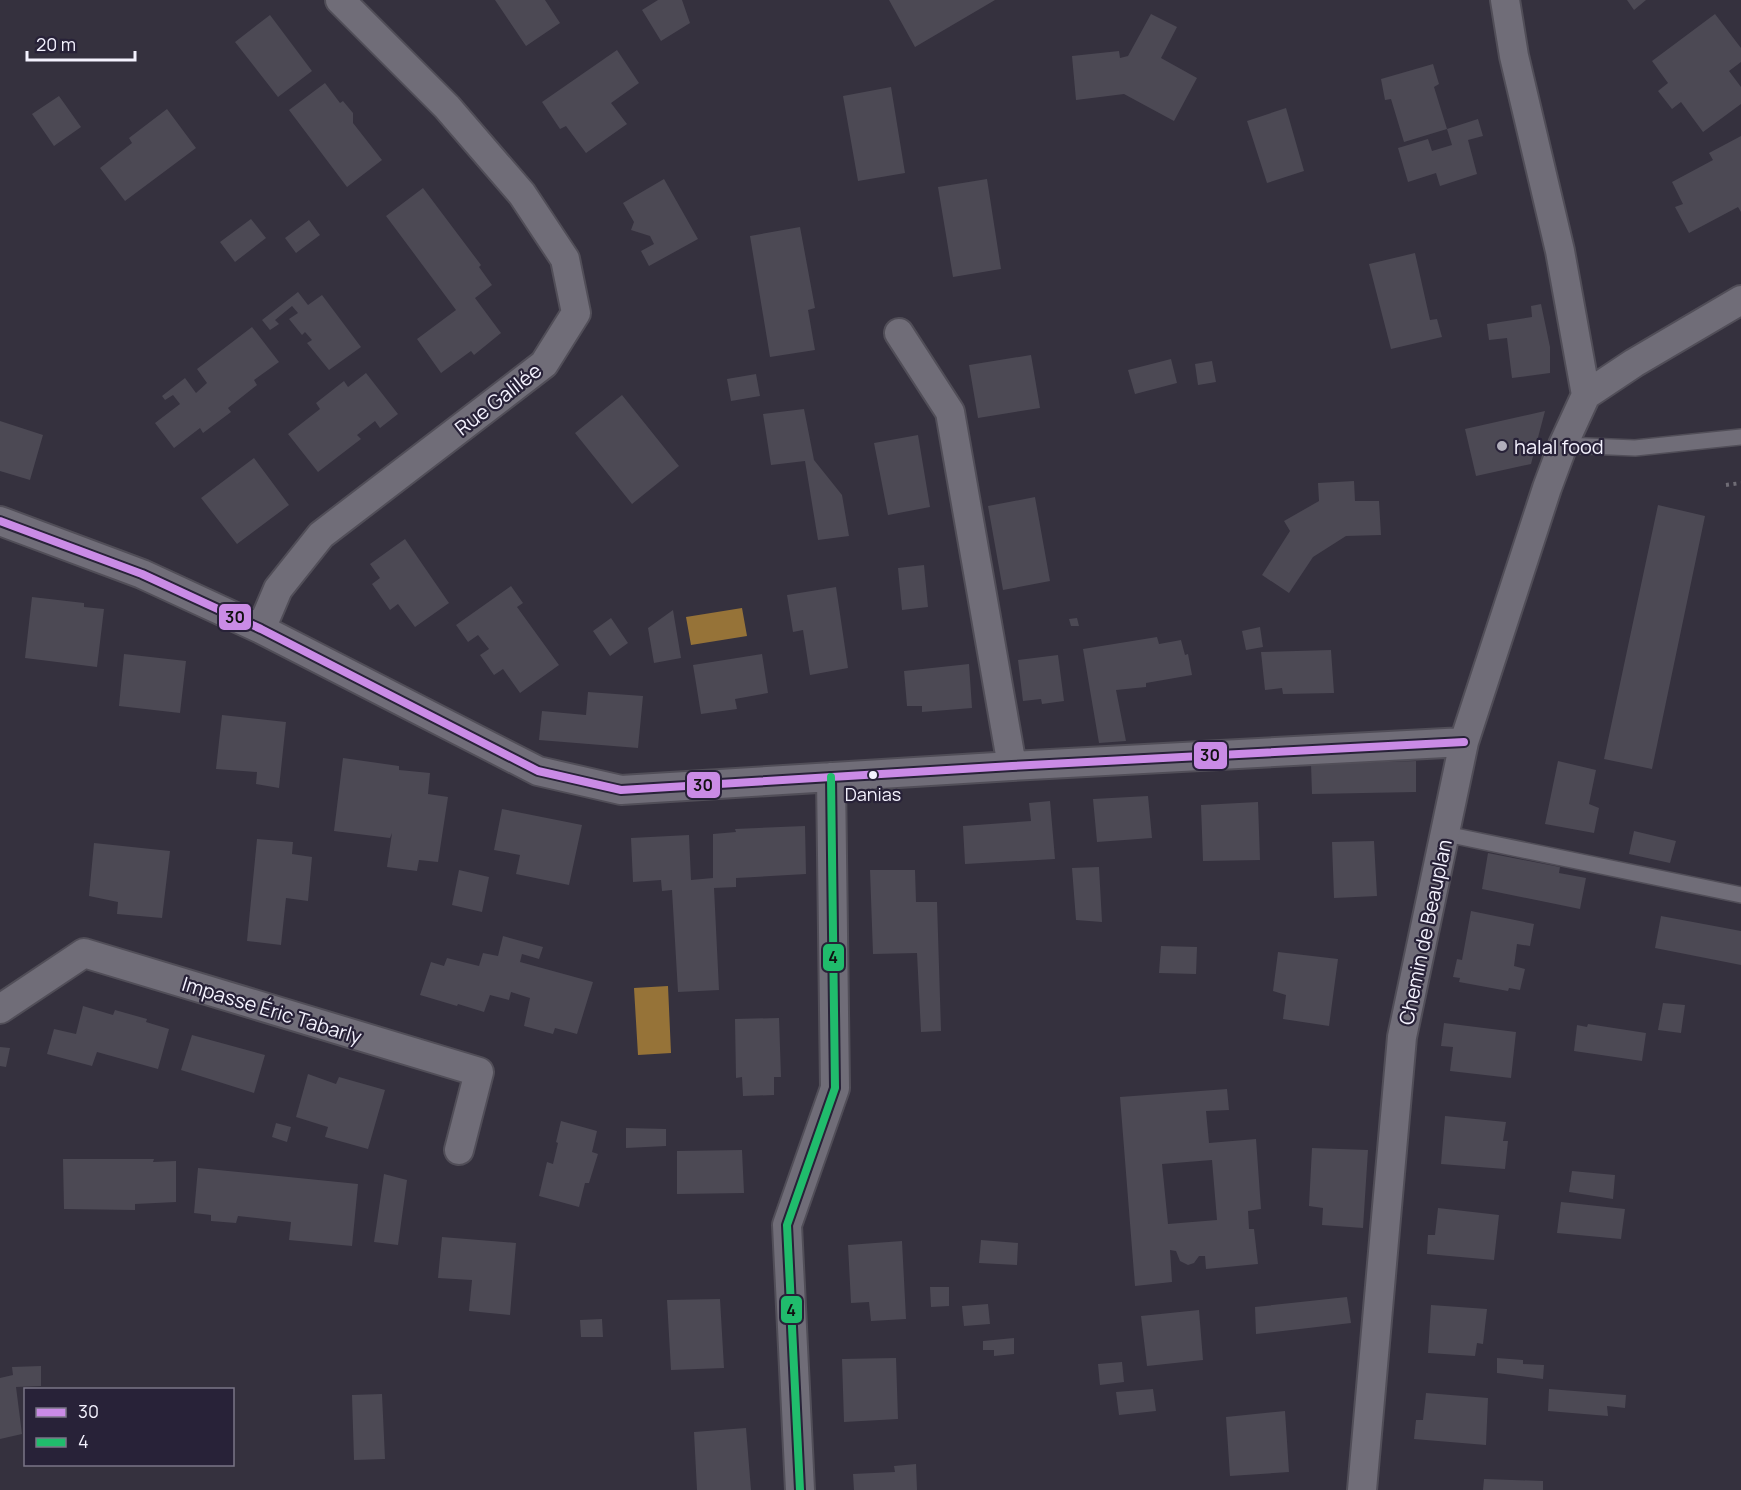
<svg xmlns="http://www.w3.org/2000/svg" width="1741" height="1490" viewBox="0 0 1741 1490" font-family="Manrope,sans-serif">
	<rect width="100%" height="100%" fill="#35313e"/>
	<path fill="#967338" d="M742 608 747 636 691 645 686 617Z
		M668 986 671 1053 638 1055 634 988Z"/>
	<path fill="#4c4954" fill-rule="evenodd" d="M495 0H545L560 23 526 46Z
		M658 0H682L690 23 661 41 642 10Z
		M889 0H995L915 47Z
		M1627 0H1646L1634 10Z
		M1151 14 1177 27 1161 58 1197 78 1174 121 1124 94 1076 100 1072 56 1119 51 1120 58 1128 56Z
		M1715 14 1741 48V62L1729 71 1741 87V104L1703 132 1681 102 1672 109 1658 91 1668 83 1652 61Z
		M270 15 312 71 278 97 235 42Z
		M617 50 639 83 611 103 627 124 586 153 566 126 560 129 542 102Z
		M1433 64 1439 84 1434 87 1447 129 1478 119 1483 136 1468 140 1477 174 1440 186 1436 173 1408 182 1398 148 1428 139 1432 151 1452 145 1447 129 1404 142 1391 99 1385 100 1381 79Z
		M325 83 340 103 343 101 353 113V123L382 160 347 187 289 110Z
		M891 87 905 173 858 181 843 96Z
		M59 96 81 127 54 146 32 114Z
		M1286 108 1304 171 1267 183 1247 121Z
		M167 109 196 148 125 201 100 168 132 143 129 138Z
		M1741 136V212L1738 207 1689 233 1675 207 1683 204 1672 182 1713 160 1709 153Z
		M664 179 698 239 649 266 641 251 654 244 650 236 631 230 634 222 623 203Z
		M987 179 1001 269 953 277 938 187Z
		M423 188 481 265 479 267 492 285 475 298 501 333 474 355 471 351 441 373 417 339 456 310 386 216Z
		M251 219 266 238 235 262 220 242Z
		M309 220 320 235 296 253 285 238Z
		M800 227 815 308 808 310 815 350 770 357 750 236Z
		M1415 253 1430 320 1437 319 1442 337 1391 349 1369 264Z
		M298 292 308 305 322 295 361 347 329 370 307 343 312 340 305 332 302 335 289 319 298 313 292 306 275 320 279 324 270 330 262 320Z
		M1541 304 1550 347V373L1512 378 1507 338 1489 340 1487 324 1532 317 1531 306Z
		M252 327 279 362 254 380 257 385 228 408 231 412 203 433 200 428 174 448 155 423 180 404 173 395 165 400 162 396 185 378 196 393 207 383 197 369Z
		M1031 355 1040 408 978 418 969 365Z
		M1171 359 1177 383 1135 394 1128 370Z
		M1212 361 1216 382 1198 385 1195 364Z
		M366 373 398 414 380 428 375 421 357 435 361 439 318 472 288 434 320 409 316 403 344 381 348 387Z
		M756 374 760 396 731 401 727 379Z
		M622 395 679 466 632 504 575 433Z
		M804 409 814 460 842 495 849 536 818 540 805 461 771 465 763 414Z
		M1545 411 1531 464 1476 476 1465 429Z
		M0 421 43 435 30 480 0 471Z
		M918 435 930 507 888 515 874 443Z
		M254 458 289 505 237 544 201 498Z
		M1354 481 1355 501H1379L1381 535 1346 536 1313 557 1289 593 1262 575 1290 531 1284 521 1319 501 1318 483Z
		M1035 497 1050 581 1003 590 988 506Z
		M1658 505 1705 516 1652 769 1604 759Z
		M405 539 449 603 415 627 398 604 390 610 372 584 380 578 370 564Z
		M924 565 928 607 902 610 898 568Z
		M511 586 523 603 517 607 559 665 520 693 503 669 494 675 480 655 489 649 478 635 468 642 456 625Z
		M836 587 848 668 810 675 803 630 793 632 787 595Z
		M32 597 84 603V607L104 609 97 667 25 658Z
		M673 610 681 658 654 663 648 628Z
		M611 618 628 643 610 656 593 631Z
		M1077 618 1079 626H1071L1069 619Z
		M1260 627 1263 647 1246 650 1242 631Z
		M1157 637 1159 644 1181 640 1185 655 1188 654 1192 675 1146 683V687L1116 690 1126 741 1099 743 1083 649Z
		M1331 650 1334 693 1283 694 1282 688 1265 690 1261 652Z
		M124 654 186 661 180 713 119 706Z
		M762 654 768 693 735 699 737 709 701 714 693 665Z
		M1058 655 1064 701 1042 704 1041 699 1023 701 1018 660Z
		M969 664 972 708 922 712V706H907L904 671Z
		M588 692 643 696 638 748 539 740 542 711 586 715Z
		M222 715 286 722 279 788 256 784 257 772 216 769Z
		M343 758 399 766V770L430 773 428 794 448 797 438 862 419 860 417 871 387 867 392 833 390 838 334 831Z
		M1416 761V792L1312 794 1311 764Z
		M1558 761 1596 770 1589 804 1599 808 1594 833 1545 824Z
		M1148 796 1152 838 1097 842 1093 799Z
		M1050 801 1055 859 965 864 963 826 1031 821 1029 803Z
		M1258 802 1260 860 1203 861 1201 805Z
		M502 809 582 825 569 885 516 874 520 855 494 850Z
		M805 826 806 874 736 878V887L714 888 719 990 678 992 672 890 662 891 661 880 633 882 631 838 689 835 691 880 713 878V834L736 832 735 829Z
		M1634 831 1676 841 1670 863 1629 854Z
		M257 839 293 842 292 854 312 857 308 901 286 898 281 945 247 941Z
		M1374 841 1377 896 1334 898 1332 842Z
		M94 843 170 851 162 918 117 914 118 902 89 896Z
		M1488 853 1560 867 1559 873 1586 878 1580 909 1482 889Z
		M1099 867 1102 922 1076 920 1072 868Z
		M459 870 489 877 482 912 452 905Z
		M870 870H915L916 902H937L941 1031 921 1032 917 953 873 954Z
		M1471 911 1534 924 1530 946 1517 944 1514 966 1525 969 1520 990 1509 988 1508 991 1459 982 1460 978 1453 977 1457 959 1462 960Z
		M1661 916 1741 931V965L1655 948Z
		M503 936 543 947 539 959 522 954 520 962 593 982 577 1034 555 1028 553 1034 524 1026 530 998 511 992 509 1000 490 995 484 1012 458 1004 457 1006 420 995 431 962 444 966 447 958 479 966 483 953 498 956Z
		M1161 946 1197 947 1196 974 1159 973Z
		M1278 952 1338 959 1329 1026 1283 1019 1286 995 1273 991Z
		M1663 1003 1685 1005 1681 1033 1658 1030Z
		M83 1006 113 1015 115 1010 147 1019 146 1022 169 1029 158 1069 97 1052 92 1066 47 1054 54 1029 76 1034Z
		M779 1018 781 1077H774V1095L743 1096 742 1077 736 1078 735 1019Z
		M1444 1023 1516 1032 1511 1078 1450 1071 1453 1047 1441 1046Z
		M1588 1024 1646 1033 1642 1061 1574 1051 1577 1025 1587 1027Z
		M192 1035 265 1055 254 1093 181 1070Z
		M0 1047 10 1048 6 1067 0 1066Z
		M308 1074 336 1084 339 1077 385 1090 368 1149 325 1137 328 1127 296 1117Z
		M1227 1089 1229 1110 1206 1111 1209 1143 1256 1139 1261 1209 1248 1211 1249 1229H1254L1258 1264 1206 1269 1205 1256H1199L1194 1263 1188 1265 1180 1261 1176 1251 1170 1250 1172 1282 1135 1286 1120 1097ZM1212 1160 1217 1220 1168 1224 1162 1164Z
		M1445 1116 1506 1122 1503 1141H1508L1505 1169 1441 1164Z
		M561 1121 597 1131 592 1152 598 1154 589 1183H585L579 1207 539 1196 547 1162 553 1164 558 1143 556 1142Z
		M276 1123 291 1127 287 1142 272 1137Z
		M626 1128 666 1129V1146L626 1148Z
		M1312 1148 1368 1150 1363 1228 1322 1225 1323 1208 1309 1206Z
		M742 1150 744 1193 677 1194V1151Z
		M63 1159H154L153 1162 176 1161V1202L135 1204V1210L64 1209Z
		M198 1168 358 1184 352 1246 289 1240 291 1222 238 1216 236 1223 211 1221V1215L194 1213Z
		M1572 1171 1615 1175 1613 1199 1569 1192Z
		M384 1174 407 1180 398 1245 374 1242Z
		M1561 1202 1625 1209 1621 1239 1557 1233Z
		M1438 1208 1499 1215 1494 1260 1427 1254 1428 1235H1435Z
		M442 1237 516 1243 510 1315 469 1311 472 1280 438 1278Z
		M981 1240 1018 1243 1017 1265 979 1263Z
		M902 1241 906 1319 871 1321 869 1302 851 1303 848 1245Z
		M930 1287H949V1306L931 1307Z
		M1347 1297 1351 1323 1256 1334 1255 1307Z
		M720 1299 724 1368 671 1370 667 1300Z
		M988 1304 990 1324 964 1326 962 1306Z
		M1431 1305 1487 1309 1483 1344 1477 1343 1475 1356 1428 1353Z
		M1199 1310 1203 1360 1147 1366 1141 1316Z
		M602 1319 603 1337H581L580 1320Z
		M1014 1338V1354L994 1356V1350H983V1341Z
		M896 1358 898 1419 844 1422 842 1359Z
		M1497 1358 1523 1360V1364L1544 1365 1543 1379 1497 1373Z
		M1122 1362 1124 1382 1100 1385 1098 1364Z
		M41 1366V1386L16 1387 22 1434 0 1439V1378L13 1375 12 1367Z
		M1153 1389 1156 1411 1119 1415 1116 1392Z
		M1549 1389 1626 1395 1625 1408 1607 1406 1608 1416 1548 1411Z
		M1426 1393 1488 1398 1486 1445 1414 1439 1416 1420H1423Z
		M382 1394 385 1459 354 1460 352 1395Z
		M1285 1411 1289 1472 1230 1476 1226 1417Z
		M746 1428 751 1490H697L694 1432Z
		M916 1464 917 1490H854L853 1474 895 1472 894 1466Z
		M1484 1479 1543 1481V1490H1483Z"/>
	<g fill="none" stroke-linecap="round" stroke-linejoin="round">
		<g stroke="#514e58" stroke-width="18">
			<path id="lane" d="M1563 445 1635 448 1741 437
				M1446 834 1741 895"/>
		</g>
		<g stroke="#514e58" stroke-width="32">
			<path id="street" d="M1505 0 1514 56 1560 251 1586 395
				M899 333 950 412 1012 766
				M1586 395 1634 363 1741 300
				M0 521 142 574 261 629 538 771 621 790 1012 766 1464 742
				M261 629 278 589 321 535 544 364 576 313 565 259 522 194 447 107 340 0
				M0 1009 84 953 479 1072 459 1150
				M800 1490 787 1225 835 1088 831 777
				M1362 1490 1402 1037 1464 742 1547 488 1563 445 1586 395"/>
		</g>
		<path stroke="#6f6c75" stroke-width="4" stroke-dasharray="3 4.5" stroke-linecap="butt" d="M1726 485 1741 483"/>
		<use href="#lane" stroke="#706d78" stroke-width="15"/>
		<use href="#street" stroke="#706d78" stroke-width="28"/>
		<g stroke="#282238" stroke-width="12">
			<path id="bus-1" d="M0 521 142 574 261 629 538 771 621 790 1012 766 1464 742"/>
		</g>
		<g stroke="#282238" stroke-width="12">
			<path id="bus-2" d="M800 1490 787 1225 835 1088 831 777"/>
		</g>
		<use href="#bus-1" stroke="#ca8be6" stroke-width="8"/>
		<use href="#bus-2" stroke="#20bc6c" stroke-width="8"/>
	</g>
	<circle fill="#b1aebb" stroke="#282238" stroke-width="2" cx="1502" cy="446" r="6"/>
	<circle fill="#f4f2fe" stroke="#282238" stroke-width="2" cx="873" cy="775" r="5"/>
	<g text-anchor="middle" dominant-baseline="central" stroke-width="4.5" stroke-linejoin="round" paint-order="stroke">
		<g font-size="18" fill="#f4f2fe" stroke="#282238">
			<text x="873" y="794">Danias</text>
		</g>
		<g font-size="20" fill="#f4f2fe" stroke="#282238">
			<text transform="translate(498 399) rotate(-38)">Rue Galilée</text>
			<text transform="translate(1425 932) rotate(-78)">Chemin de Beauplan</text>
			<text transform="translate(272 1010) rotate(17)">Impasse Éric Tabarly</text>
		</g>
		<g font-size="20" fill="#f4f2fe" stroke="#282238" text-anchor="start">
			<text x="1514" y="446">halal food</text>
		</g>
	</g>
	<g stroke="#282238" stroke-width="2">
		<rect x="218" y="603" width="34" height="28" rx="6" fill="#ca8be6"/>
		<rect x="1193" y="741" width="35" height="29" rx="6" fill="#ca8be6"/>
		<rect x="686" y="771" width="35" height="28" rx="6" fill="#ca8be6"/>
		<rect x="822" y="943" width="23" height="29" rx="6" fill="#20bc6c"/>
		<rect x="780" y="1295" width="23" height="29" rx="6" fill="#20bc6c"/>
	</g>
	<g font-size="16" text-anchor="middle" font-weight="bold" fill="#111">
		<text x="235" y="623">30</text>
		<text x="1210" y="761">30</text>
		<text x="703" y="791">30</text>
		<text x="833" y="963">4</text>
		<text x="791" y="1316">4</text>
	</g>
	<rect x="24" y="1388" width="210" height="78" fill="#282238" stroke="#7a7587" stroke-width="1.5"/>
	<rect x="36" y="1408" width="30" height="9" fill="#ca8be6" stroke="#7a7587" stroke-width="1.5"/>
	<text x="78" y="1418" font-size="18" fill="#f4f2fe">30</text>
	<rect x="36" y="1438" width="30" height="9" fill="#20bc6c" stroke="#7a7587" stroke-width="1.5"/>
	<text x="78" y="1448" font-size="18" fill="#f4f2fe">4</text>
	<path d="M27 51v9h108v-9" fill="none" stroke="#f4f2fe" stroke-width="3"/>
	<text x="36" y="51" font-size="18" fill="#f4f2fe" stroke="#282238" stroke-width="4.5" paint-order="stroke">20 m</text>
</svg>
